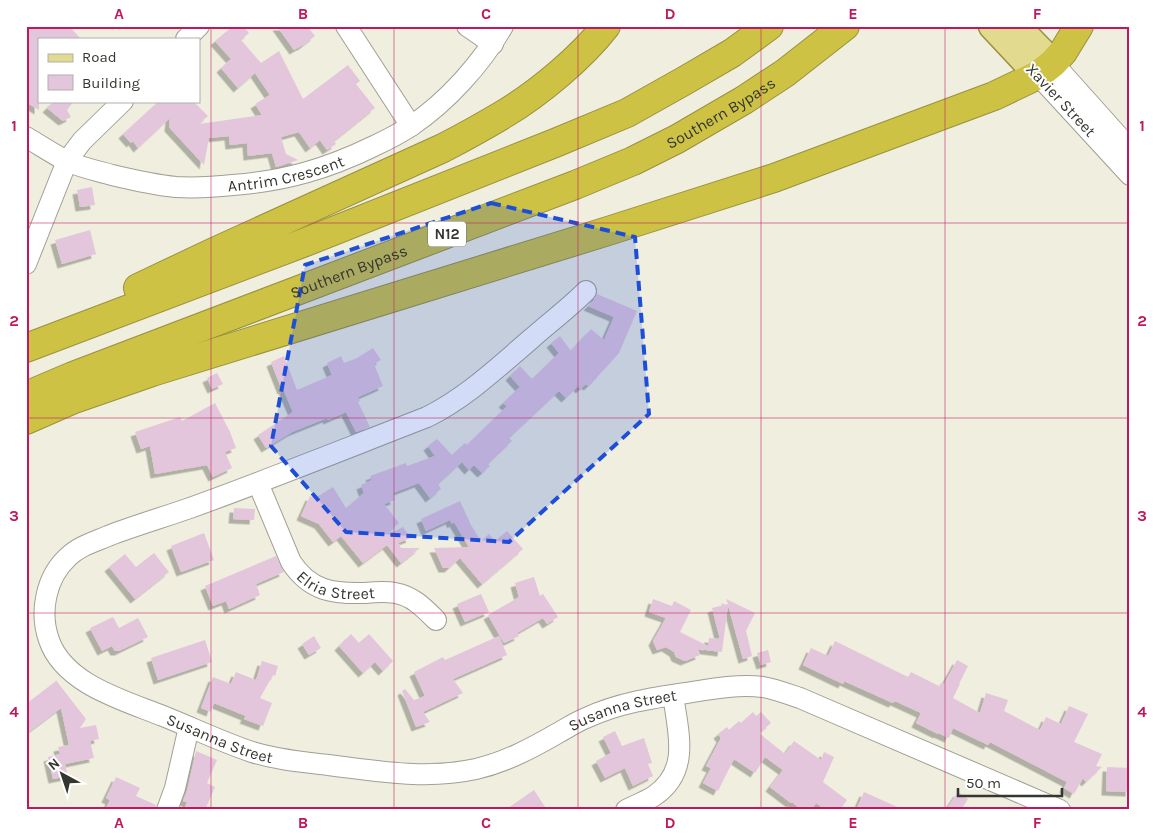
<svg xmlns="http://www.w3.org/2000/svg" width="1156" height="836" viewBox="0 0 1156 836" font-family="Karla,sans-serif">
	<defs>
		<filter id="shadow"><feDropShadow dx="-4.5" dy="4.5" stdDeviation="0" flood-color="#0004"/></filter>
	</defs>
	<rect width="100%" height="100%" fill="#efeedf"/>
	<path fill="#e3c6dc" filter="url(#shadow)" d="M26 26H69L81 39H39V110L26 102Z
		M233 26H243L249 33 241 40 261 63 279 51 303 99 348 65 360 81 356 84 375 108 334 141 336 144 327 150 320 140 310 148 299 132 281 137 286 154 298 160 276 167 272 153 248 156 247 143 230 145 229 136 209 138 204 165 169 127 170 118 138 148 133 141 131 143 123 134 159 101H193L208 116 199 124 262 115 255 104 270 95 255 73 238 88 221 68 231 59 215 41Z
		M277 26H307L315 36 302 46H301L294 50Z
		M54 101H74L67 110 71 117 63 121 47 108Z
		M92 187 95 205 80 207 77 190Z
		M90 230 96 254 62 264 55 240Z
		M597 294 637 311 619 353 596 378H597L588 386 586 384 580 389 578 386 566 398 559 391 509 438 512 441 488 464 490 466 482 473 474 465 469 470 462 462 438 484 441 489 430 498 419 483 393 493 395 500 384 504 399 523 390 531 391 533 403 527 411 538 398 543 401 548H420L401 563 387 545 363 563 341 536 333 542 319 524 301 516 310 496 315 498 333 487 346 508 364 493 361 485 372 480 370 476 406 463 407 466 435 456 428 446 437 439 452 455 465 443 467 445 507 406 503 403 520 387 510 376 520 366 532 379 559 353 551 343 560 336 571 351 591 329 604 340 614 317 588 306 594 300Z
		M373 348 381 360 374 364 383 386 358 397 360 401 358 402 370 427 356 432 346 412 328 420 327 418 292 432 266 448 258 435 293 412 283 389 282 390 271 362 284 356 297 390 332 375 327 363 341 356 344 363 357 358Z
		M217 373 223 384 212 389 207 378Z
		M215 403 230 432 236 448 225 452 232 468 213 477 207 465 155 474 150 446 141 449 135 432 180 417 182 421Z
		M460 501 471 525 481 541 489 534 495 541 507 531 523 549 482 584 460 558 449 568H443L434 548 469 547 454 522 452 524 450 520 426 531 421 519Z
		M234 508 255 509 254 520 233 519Z
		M204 533 214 560 181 572 171 546Z
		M154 553 169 572 135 599 109 567 125 554 136 567Z
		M276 556 284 572 256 584 260 595 229 609 226 601 213 606 205 586Z
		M534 577 540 596 543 594 558 617 547 624 543 618 517 633 519 636 504 643 488 615 519 597 515 583Z
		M481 594 489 612 465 622 457 604Z
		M653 599 672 606 674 601 691 610 680 632 708 646 709 638 720 639 712 608 728 604 726 599 755 613 746 631 752 656 743 659 728 605 722 652 698 649 700 655 685 661 676 657 674 652 666 647 657 650 653 641 666 618 649 612Z
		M113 617 119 628 138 618 148 637 119 651H115L112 646 102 651 90 628Z
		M351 634 359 643 369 634 393 661 383 671 375 662 363 673 339 646Z
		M314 636 321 648 309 655 302 644Z
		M499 636 507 655 453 679 463 693 423 712 430 722 416 727 402 691 405 689 414 700 425 696 414 672 443 657 445 660Z
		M205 640 212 662 158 680 151 658Z
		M835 641 908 677 911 672 939 686 941 683 944 684 957 660 968 666 959 684H960L953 698 980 713 986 693 1008 700 1004 711 1040 730 1046 717 1061 724 1069 706 1088 714 1074 742 1102 754 1096 766 1102 767 1086 782 1083 778 1074 794 1064 788 1067 782 990 742 988 745 953 728 949 738 938 733V734L916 723 921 713 895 701 893 703 844 681 843 684 803 665 811 648 828 656Z
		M768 650 771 662 761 665 757 653Z
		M262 661 278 666 275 676 273 675 260 698 272 703 263 726 244 719 246 716 214 703 211 712 201 708 213 677 231 684 236 672 256 680Z
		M55 679 86 719 80 728 96 725 99 739 90 741 94 758 65 764 68 776 53 779 48 757 60 754 58 747 69 745 61 708 26 734V704L56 681Z
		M753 712 756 716 761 712 771 723 759 733 785 754 794 741 821 760 824 752 834 757 823 782 847 800 840 810H826L816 803 811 810H802L792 802 791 803 770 787 783 770 765 757 755 773 734 759 718 791 703 783 711 768 706 766 721 738 718 734 727 727 729 730 739 721 741 723Z
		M615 731 622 746 644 738 652 763 648 764 653 776 633 786 625 768 605 778 596 761 611 753 603 737Z
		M196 751 217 760 207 783 215 787 205 810H184L187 802 183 801 187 791Z
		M1107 767 1130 768V792L1106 791Z
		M116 777 140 788 136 796 156 805 155 810H105L110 800 106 798Z
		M534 790 547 810H505Z
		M864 792 904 810H856Z
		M958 792 968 799 961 810H946Z"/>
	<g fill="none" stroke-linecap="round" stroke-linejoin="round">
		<g stroke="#a1a092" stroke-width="22">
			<g id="minor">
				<path d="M346 26 411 126"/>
				<path d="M467 26 493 44"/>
				<path d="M186 39 199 26"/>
				<path d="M1053 63 1130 149"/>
				<path d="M1038 75 1130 175"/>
				<path id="s1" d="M26 137C40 145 54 155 69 162 83 168 98 171 112 175 133 180 155 185 176 187 195 188 214 187 233 185 285 181 327 169 374 146 387 140 400 133 411 126 447 102 482 63 503 26"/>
				<path d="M26 264 67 161 82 141 123 101"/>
				<path id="s2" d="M586 291C569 308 549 323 531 339 498 367 467 397 427 417 347 448 268 480 187 509 161 518 134 526 108 536 94 542 79 546 68 557 46 577 39 612 49 640 64 684 123 700 163 716 193 728 222 742 252 752 277 760 303 762 328 765 379 771 425 780 476 769 506 762 532 748 558 733 567 728 576 722 586 718 618 703 652 698 686 693 711 689 737 684 763 687 775 689 788 694 800 698L1060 810"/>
				<path id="s3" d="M258 483 291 562C310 591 333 594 365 593 375 592 385 591 395 593 413 596 424 608 436 620"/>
				<path d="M167 810 175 788 189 727"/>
				<path d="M626 810C636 805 646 801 654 796 691 771 678 732 673 695"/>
			</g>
		</g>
		<g stroke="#98913d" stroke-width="29">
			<path id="major" d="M992 26 1038 75
				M1017 26 1053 63"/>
		</g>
		<g stroke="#98913d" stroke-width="30">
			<g id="highway">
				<path d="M138 288 214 252 443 148C464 137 484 126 504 114 539 93 581 58 606 26"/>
				<path d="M26 348 303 243 555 143 627 113 684 81 732 53 769 26"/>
				<path id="s4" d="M26 396 73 376 575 185 633 161 677 139 744 100 785 73 845 26"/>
				<path d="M26 420 74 399 152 372 608 231 774 178 892 134 994 96 1038 75 1053 63 1063 52 1079 26"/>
			</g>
		</g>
		<use href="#minor" stroke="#fff" stroke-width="20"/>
		<use href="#major" stroke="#e1da8f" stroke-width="26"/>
		<use href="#highway" stroke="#cdc244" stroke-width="28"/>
	</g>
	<path fill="#1d4ed8" fill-opacity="0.2" stroke="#1d4ed8" stroke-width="4" stroke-dasharray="10 6" stroke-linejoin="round" d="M491 203 635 237 649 414 509 542 346 532 271 446 305 265Z"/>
	<path fill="none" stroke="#c2185b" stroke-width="1" stroke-opacity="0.55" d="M211 26V810M394 26V810M578 26V810M761 26V810M945 26V810M26 223H1130M26 418H1130M26 613H1130"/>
	<g text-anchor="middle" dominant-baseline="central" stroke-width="4" stroke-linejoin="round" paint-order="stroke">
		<rect fill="#fff" stroke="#72726e" stroke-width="1" x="428" y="221.5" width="38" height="25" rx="4"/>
		<g font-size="15" font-weight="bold" fill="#363630">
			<text x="447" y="234">N12</text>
		</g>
		<g font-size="16" fill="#363630" stroke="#fff">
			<text transform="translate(1061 100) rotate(47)">Xavier Street</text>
			<text stroke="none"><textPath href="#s4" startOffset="751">Southern Bypass</textPath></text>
			<text stroke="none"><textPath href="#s1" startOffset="271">Antrim Crescent</textPath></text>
			<text stroke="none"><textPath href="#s4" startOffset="346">Southern Bypass</textPath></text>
			<text stroke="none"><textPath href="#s3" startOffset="140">Elria Street</textPath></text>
			<text stroke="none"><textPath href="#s2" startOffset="1302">Susanna Street</textPath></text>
			<text stroke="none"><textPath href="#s2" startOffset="882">Susanna Street</textPath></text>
		</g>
	</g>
	<rect width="1156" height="836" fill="none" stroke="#ffffff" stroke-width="55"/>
	<rect x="38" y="38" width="162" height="65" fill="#ffffff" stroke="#afafac"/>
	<rect x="48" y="54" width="25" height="8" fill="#e1da8f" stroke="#afafac"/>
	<text x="82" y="62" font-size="15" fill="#363630">Road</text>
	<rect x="48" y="75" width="25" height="15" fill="#e3c6dc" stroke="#afafac"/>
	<text x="82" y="88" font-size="15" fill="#363630">Building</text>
	<g transform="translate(62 774) rotate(320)" stroke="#ffffff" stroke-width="4" paint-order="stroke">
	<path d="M0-4L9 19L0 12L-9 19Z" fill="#363630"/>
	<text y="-8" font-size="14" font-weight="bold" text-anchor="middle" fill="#363630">N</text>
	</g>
	<path d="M958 788v8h104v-8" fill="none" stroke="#363630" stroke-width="2.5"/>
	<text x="966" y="788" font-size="15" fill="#363630" stroke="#ffffff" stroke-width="4" paint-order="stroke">50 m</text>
	<rect x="28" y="28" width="1100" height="780" fill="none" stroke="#c2185b" stroke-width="2"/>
	<g font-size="16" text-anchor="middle" font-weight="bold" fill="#c2185b">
		<text x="119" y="19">A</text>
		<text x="303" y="19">B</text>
		<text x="486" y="19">C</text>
		<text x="670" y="19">D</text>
		<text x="853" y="19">E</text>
		<text x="1037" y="19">F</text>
		<text x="14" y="131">1</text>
		<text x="1142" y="131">1</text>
		<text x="14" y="326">2</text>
		<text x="1142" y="326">2</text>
		<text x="14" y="521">3</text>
		<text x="1142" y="521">3</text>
		<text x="14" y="717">4</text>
		<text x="1142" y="717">4</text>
		<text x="119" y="828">A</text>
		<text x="303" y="828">B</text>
		<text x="486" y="828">C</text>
		<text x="670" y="828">D</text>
		<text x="853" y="828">E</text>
		<text x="1037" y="828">F</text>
	</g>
</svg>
